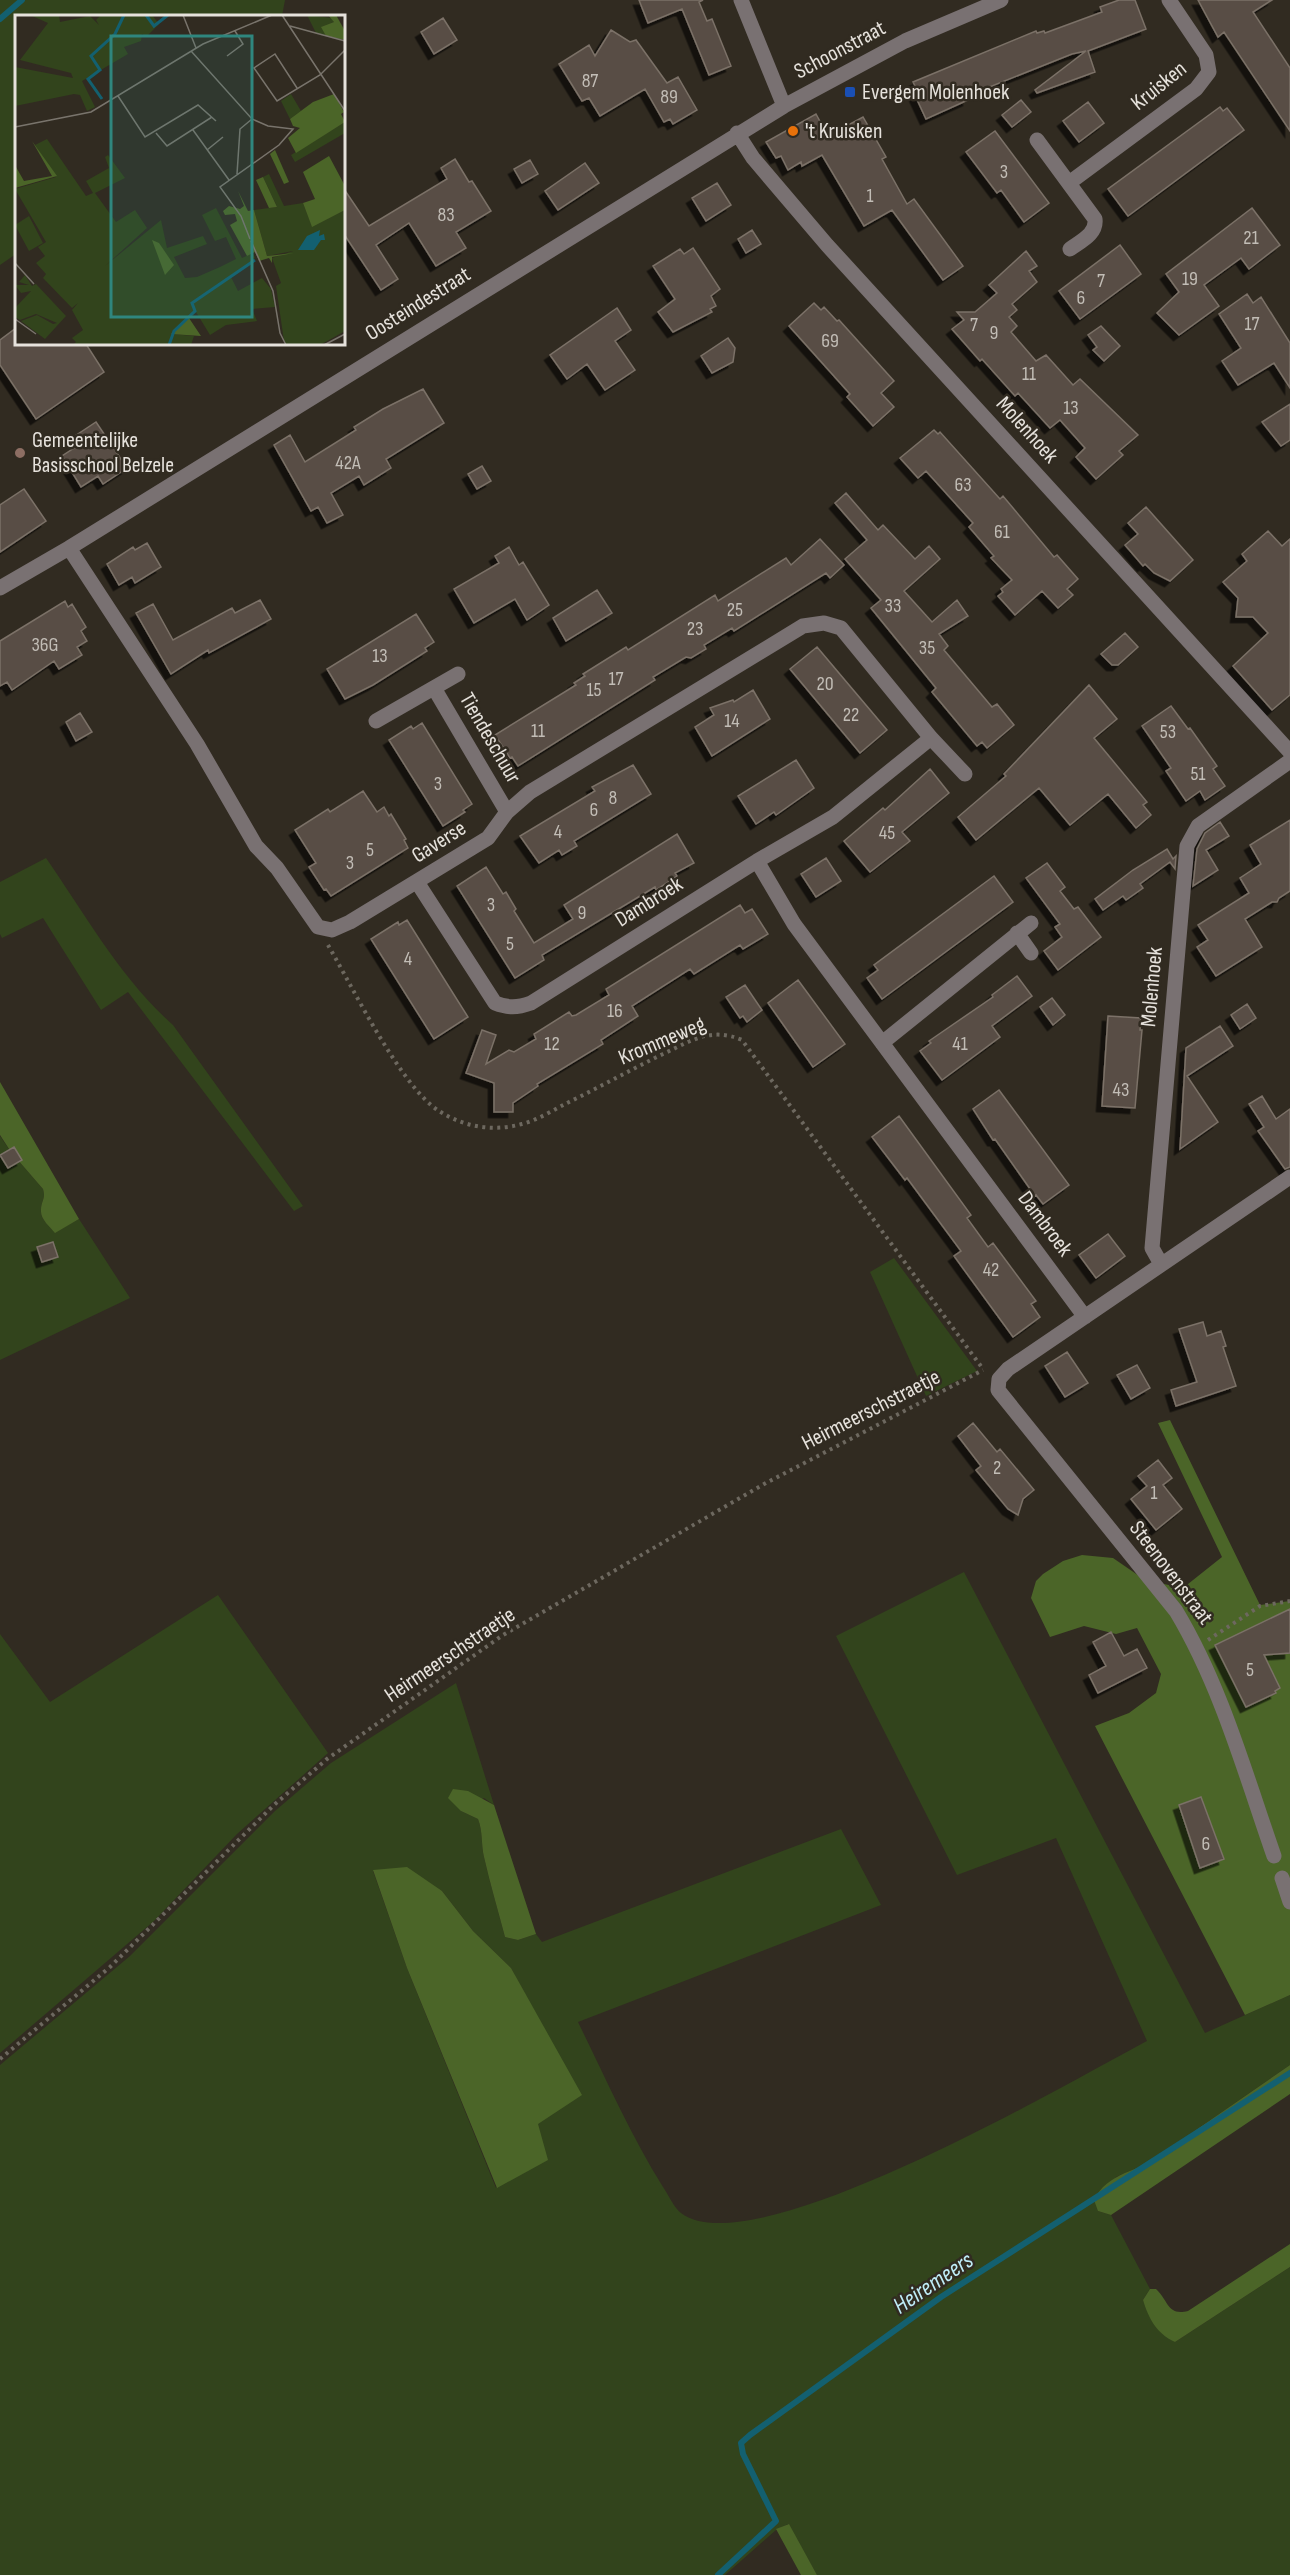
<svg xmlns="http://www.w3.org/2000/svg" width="1290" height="2575" viewBox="0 0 1290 2575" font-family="'Sofia Sans Condensed',sans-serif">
	<defs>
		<filter id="shadow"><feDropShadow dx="-5.5" dy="5.5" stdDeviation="0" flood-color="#0009"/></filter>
	</defs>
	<rect width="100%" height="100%" fill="#312b21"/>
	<path fill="#32441c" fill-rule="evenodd" d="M0 0H285L282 16H16V254L0 265Z
		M46 858C85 914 121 979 173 1025L303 1206 294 1211 128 992 101 1010 43 918 2 938 0 934V882Z
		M0 1136 11 1152 43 1189C46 1199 41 1201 41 1210 40 1219 50 1227 55 1232L79 1219 130 1298 0 1360Z
		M894 1258 977 1371 926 1396 870 1272Z
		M964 1572 1205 2033 1290 1995V2065L1196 2130 1184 2142 1163 2157 1116 2177 1098 2211 1111 2215 1150 2289 1143 2300 1175 2342 1290 2267V2575H817L788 2524 776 2530 725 2575H0V2065L130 1956 275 1811 331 1763 456 1683 494 1805 484 1798 461 1811 478 1819C483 1832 481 1844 484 1857 490 1884 498 1910 505 1937L518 1940 536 1934 542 1942 841 1829 881 1905 578 2022C605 2077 630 2134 663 2187 668 2194 674 2208 681 2213 753 2268 1071 2081 1147 2041L1056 1838 957 1875 836 1636ZM373 1871 442 1891 473 1931 511 1968 533 2010 538 2124 496 2188 407 1968Z
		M218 1595 328 1753 237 1834 154 1921 0 2053V1634L50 1702Z"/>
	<path fill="#4b6528" d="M0 1082 79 1219 55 1233C50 1227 40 1219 41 1210 41 1201 46 1199 43 1189L11 1152 0 1135Z
		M1170 1420 1260 1605 1290 1601V1995L1245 2015 1095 1726 1129 1713 1156 1693 1161 1674 1137 1628 1116 1634 1084 1626 1050 1637 1031 1598 1036 1581 1043 1574 1063 1561 1082 1555 1113 1558 1145 1580 1183 1588 1222 1557 1158 1423Z
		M453 1789 468 1791 494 1805 536 1934 518 1940 505 1937C498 1910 490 1884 484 1857 481 1844 483 1832 478 1819L461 1811 448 1798Z
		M407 1867 442 1891 473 1931 511 1968 582 2095 538 2124 548 2160 497 2188 407 1968 373 1870Z
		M1290 2065V2094L1111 2215 1098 2211 1094 2200C1107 2173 1139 2170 1163 2157 1176 2150 1186 2141 1196 2130Z
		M1290 2244V2267L1175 2342C1156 2333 1149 2319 1143 2300L1150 2289H1156C1169 2301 1167 2316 1188 2311Z
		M789 2524 817 2575H801L776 2529Z"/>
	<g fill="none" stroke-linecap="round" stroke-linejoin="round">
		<path stroke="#136070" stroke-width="6" d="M0 19 22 0
			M718 2575 776 2521 743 2454 741 2443 750 2435 941 2297 1290 2073"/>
	</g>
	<path fill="#584e45" stroke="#7b7167" stroke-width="1.5" filter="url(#shadow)" d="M639 0H703L699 2 707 21 712 19 731 66 709 75 682 9 648 23Z
		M1119 0H1135L1146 29 1088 51 1095 72 1037 93 1035 90 1086 51 1072 54 967 96 968 100 926 119 913 91 917 90 913 82 1036 31 1037 33 1044 31 1045 33 1102 12 1100 7Z
		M1198 0H1272L1253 12 1290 68V131L1224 32 1218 37Z
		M443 18 457 40 434 54 421 32Z
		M611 30 630 42 636 40 667 83 678 77 697 110 673 124 670 119 664 122 645 89 600 116 589 98 582 101 559 64 589 45 595 56Z
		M1021 100 1031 112 1012 127 1002 115Z
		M1088 102 1104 123 1079 142 1063 121Z
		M1220 107 1223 111 1227 108 1244 130 1128 216 1108 189Z
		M816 114 828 136 863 117 886 157 882 159 907 204 914 199 963 266 943 280 892 210 864 226 822 155 802 166 801 162 788 170 781 156 776 158 766 142Z
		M995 131 1049 203 1024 222 1001 190 997 193 966 152Z
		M455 159 469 182 472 181 491 211 456 232 466 248 436 266 409 223 376 245 398 279 381 290 344 234V189L369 226 447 179 441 168Z
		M530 160 538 174 522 183 514 169Z
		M585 163 599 183 558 210 545 191Z
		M717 183 731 205 706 221 692 198Z
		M1252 208 1280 245 1249 269 1241 258 1204 285 1219 306 1179 335 1157 313 1179 292 1166 274Z
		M752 230 761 244 746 253 738 239Z
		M1120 245 1141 274 1080 319 1059 291Z
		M693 248 720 289 711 296 716 306 710 309 712 312 673 332 658 312 675 299 653 266 680 249 684 254Z
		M1026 251 1037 266 1029 271 1037 282 1012 304 1017 310 1009 317 1017 326 1011 332 1036 361 1046 355 1073 385 1080 379 1138 435 1119 451 1123 455 1096 479 1076 457 1085 448 1060 420 1050 428 1018 393 1015 396 982 359 980 361 952 329 964 320 957 312H975L997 293 989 285Z
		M1247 294 1253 303 1261 297 1290 343V388L1274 363 1238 385 1222 361 1241 348 1219 314Z
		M814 303 821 310 824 307 837 321 839 320 894 381 881 393 894 407 873 426 847 397 850 394 789 326Z
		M617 308 631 330 615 341 635 370 605 390 587 364 567 379 550 355Z
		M1101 326 1120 346 1104 361 1093 350 1097 347 1088 335Z
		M16 328V344H86L104 372 36 419 0 365V340Z
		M728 338 735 348 733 362 712 373 701 356Z
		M423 389 444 423 386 459 391 468 364 485 359 476 331 493 343 515 327 523 318 507 311 511 274 445 290 435 305 462 356 430 354 427 383 409Z
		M1290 404V440L1281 446 1262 422Z
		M96 422 127 468 103 484 98 476 81 487 62 456 80 444 75 436Z
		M934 430 938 434 940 432 1000 499 1003 496 1054 557 1057 555 1078 579 1067 589 1073 595 1058 608 1042 591 1015 615 998 596 1003 592 1001 589 1012 580 991 558 994 556 969 527 973 523 926 471 918 478 900 458Z
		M482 466 491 481 477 489 468 474Z
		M24 489 46 521 0 552V505Z
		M846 493 878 530 883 525 915 559 929 546 940 559 904 591 932 622 957 600 968 616 939 634 948 646 944 650 992 707 997 704 1014 725 987 748 982 742 977 746 932 692 936 688 871 608 881 600 845 559 867 540 835 503Z
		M1146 507 1193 560 1170 581 1154 573 1145 564 1143 566 1125 545 1138 534 1128 523Z
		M1268 531 1282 546 1290 539V695L1272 710 1233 666 1268 633 1253 617H1236L1238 598 1223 582 1247 561 1242 554Z
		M820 539 844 565 830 578 826 573 734 631 732 628 704 645 706 649 691 658 686 657 653 677 655 680 518 766 512 757 510 758 495 735 576 685 574 683 585 676 583 674 626 647 628 650 715 595 718 601 786 558 791 565Z
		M147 543 161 567 135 583 132 577 119 585 107 564 133 547 135 550Z
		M509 547 519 565 523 562 549 605 527 620 515 599 474 623 454 589 499 563 495 556Z
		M597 590 612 613 566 641 553 618Z
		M260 600 271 619 209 653 208 650 171 674 136 613 153 604 173 640 232 608 235 613Z
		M65 601 68 607 72 604 86 627 81 631 87 641 77 647 82 655 59 669 54 661 12 690 7 682 0 686V641Z
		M416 614 434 642 425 648 427 651 373 685 345 699 327 669Z
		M1125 633 1138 647 1118 665H1112L1101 654Z
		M817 647 887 730 860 753 790 669Z
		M1089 685 1117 719 1094 738 1147 802 1143 805 1151 815 1136 828 1108 794 1070 825 1039 788 976 840 958 817 1006 776 1004 774Z
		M753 690 770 719 712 756 695 727 714 715 710 708 733 700 734 702Z
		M1171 706 1188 729 1190 728 1217 766 1213 769 1225 786 1205 800 1200 791 1186 801 1166 771 1171 768 1142 726Z
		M80 713 92 732 76 741 66 722Z
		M422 723 472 804 463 810 465 812 443 826 389 740 411 726 413 729Z
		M796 760 814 788 776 815 774 812 756 824 738 796Z
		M633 765 651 794 574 841 577 846 562 855 559 850 539 863 520 836 595 791 592 787Z
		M930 769 949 793 902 832 910 841 870 872 844 841 883 808 885 810Z
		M363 791 377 812 384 807 389 816 391 814 406 839 404 840 408 848 331 896 326 889 324 890 309 867 316 863 295 830 328 809 330 812Z
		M1290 820V891L1279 898 1277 902H1272L1245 919 1262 947 1216 976 1197 947 1208 940 1198 925 1249 893 1240 878 1261 864 1250 845Z
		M1220 822 1229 836 1206 850 1218 870 1193 886 1197 849 1205 833Z
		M677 834 694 863 675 873 677 876 656 890 655 887 542 955 544 960 515 978 457 886 486 867 503 894 506 892 516 909 514 911 534 943 573 919 564 905Z
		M1167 849 1173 859 1176 856 1175 869 1170 862 1140 884 1143 888 1126 900 1123 896 1103 910 1095 899 1133 870Z
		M826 858 841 881 816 897 801 874Z
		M1047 863 1065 887 1060 891 1074 909 1078 907 1101 937 1058 970 1044 951 1062 937 1055 927 1060 924 1026 878Z
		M994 876 1013 902 882 999 867 978 878 970 874 965Z
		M740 905 745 913 752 909 768 934 743 949 740 945 694 974 690 969 632 1006 638 1016 601 1040 603 1044 537 1084 538 1086 513 1103V1112H494V1083L466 1073 482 1030 496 1035 486 1064 509 1050 514 1052 536 1039 534 1034 569 1012 572 1016 576 1015 609 995 606 989Z
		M407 920 468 1017 434 1039 371 939 398 922 399 925Z
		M1017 976 1032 996 992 1026 1000 1037 942 1080 920 1051 931 1043 929 1041 993 997 992 995Z
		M798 980 845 1044 813 1067 768 1003Z
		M745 985 762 1010 747 1022 743 1016 740 1018 726 997Z
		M1052 998 1065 1015 1053 1025 1040 1007Z
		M1247 1004 1256 1018 1240 1029 1231 1015Z
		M1108 1016 1141 1018 1140 1030H1142L1135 1108 1102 1106Z
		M1220 1026 1233 1046 1187 1076 1218 1122 1180 1149 1186 1048Z
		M999 1090 1069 1185 1043 1204 1036 1195 1035 1196 995 1139 993 1140 973 1109Z
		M1262 1096 1276 1119 1290 1109V1167L1285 1169 1258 1131 1264 1127 1249 1104Z
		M899 1116 971 1215 967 1218 988 1247 993 1243 1036 1301 1031 1304 1040 1317 1013 1337 954 1256 961 1251 907 1178 905 1180 872 1137Z
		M14 1147 22 1160 8 1168 0 1155Z
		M1108 1234 1125 1256 1096 1278 1079 1255Z
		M53 1242 58 1257 42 1262 37 1247Z
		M1203 1322 1207 1336 1221 1331 1226 1346 1223 1347 1236 1386 1176 1406 1171 1390 1197 1382 1179 1329Z
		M1067 1352 1088 1383 1065 1397 1045 1366Z
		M1137 1365 1150 1388 1131 1399 1117 1375Z
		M973 1423 997 1452 1000 1449 1034 1490 1023 1499 1018 1515 1008 1509 976 1470 981 1466 958 1436Z
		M1158 1460 1172 1478 1163 1485 1182 1509 1156 1530 1131 1499 1147 1486 1138 1476Z
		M1290 1609V1653L1264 1655 1280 1688 1275 1691 1276 1693 1246 1707 1215 1645Z
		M1111 1632 1124 1656 1137 1649 1147 1668 1098 1693 1089 1675 1106 1666 1093 1642Z
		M1201 1797 1224 1859 1200 1868 1179 1805Z"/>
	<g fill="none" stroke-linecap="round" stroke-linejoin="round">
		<path stroke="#6d685f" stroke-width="4" stroke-dasharray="3 4.5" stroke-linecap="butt" d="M328 945C352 986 401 1087 439 1111 464 1127 493 1132 522 1124 538 1120 553 1110 567 1103 600 1087 632 1069 665 1053 693 1040 711 1027 742 1040L983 1369
			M1208 1640 1260 1606 1290 1601
			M0 2059 110 1967 274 1805 327 1759 503 1635 766 1483 983 1370"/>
		<path stroke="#797172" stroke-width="15" d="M741 0 784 106
			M737 133 753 158 827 245 1290 752
			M1037 140 1095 219C1097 234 1081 241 1070 249
			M1069 183 1196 89 1209 72 1206 55 1169 0
			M69 548 197 744 256 846 277 868 318 927 332 930 350 922 488 838 507 812 530 792 803 626 824 623 841 628 931 738 965 774
			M0 588 69 548 784 106 905 41 1001 0
			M434 688 507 812
			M376 721 458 674
			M757 861 794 924 1085 1317
			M417 882 495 1003C508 1008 517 1008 531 1003L757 861 833 817 931 738
			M1017 933 1031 953
			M882 1043 1031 923
			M1161 1264 1152 1248 1187 846 1198 826 1290 761
			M1274 1856C1245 1773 1221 1686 1176 1611L998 1390 999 1379 1008 1369 1290 1177
			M1282 1878 1290 1902"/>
	</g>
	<rect fill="#1a4fb4" stroke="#312b21" stroke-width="2" x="844" y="86" width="12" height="12" rx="3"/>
	<circle fill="#e8710a" stroke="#312b21" stroke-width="2" cx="793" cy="131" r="6"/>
	<circle fill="#8d6e63" stroke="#312b21" stroke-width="2" cx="20" cy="453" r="6"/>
	<g text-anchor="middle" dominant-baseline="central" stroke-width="5" stroke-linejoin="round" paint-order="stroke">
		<g font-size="20" fill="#c2bdb6">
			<text x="590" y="81">87</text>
			<text x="669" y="97">89</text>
			<text x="1004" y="172">3</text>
			<text x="870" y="196">1</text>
			<text x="446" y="215">83</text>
			<text x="1251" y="238">21</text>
			<text x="1190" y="279">19</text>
			<text x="1101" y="281">7</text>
			<text x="1081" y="298">6</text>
			<text x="1252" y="324">17</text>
			<text x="974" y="325">7</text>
			<text x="994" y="333">9</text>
			<text x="830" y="341">69</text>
			<text x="1029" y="374">11</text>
			<text x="1071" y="408">13</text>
			<text x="348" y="463">42A</text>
			<text x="963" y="485">63</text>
			<text x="1002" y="532">61</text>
			<text x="893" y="606">33</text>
			<text x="735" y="610">25</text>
			<text x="695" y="629">23</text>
			<text x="45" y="645">36G</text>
			<text x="927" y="648">35</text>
			<text x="380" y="656">13</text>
			<text x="616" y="679">17</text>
			<text x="825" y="684">20</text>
			<text x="594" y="690">15</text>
			<text x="851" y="715">22</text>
			<text x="732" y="721">14</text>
			<text x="538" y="731">11</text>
			<text x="1168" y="732">53</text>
			<text x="1198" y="774">51</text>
			<text x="438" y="784">3</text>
			<text x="613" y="798">8</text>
			<text x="594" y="810">6</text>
			<text x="558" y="832">4</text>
			<text x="887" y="833">45</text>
			<text x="370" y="850">5</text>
			<text x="350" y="863">3</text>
			<text x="491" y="905">3</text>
			<text x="582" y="913">9</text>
			<text x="510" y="944">5</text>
			<text x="408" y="959">4</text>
			<text x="615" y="1011">16</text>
			<text x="552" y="1044">12</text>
			<text x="960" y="1044">41</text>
			<text x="1121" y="1090">43</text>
			<text x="991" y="1270">42</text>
			<text x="997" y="1468">2</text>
			<text x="1154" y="1493">1</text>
			<text x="1250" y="1670">5</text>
			<text x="1206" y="1844">6</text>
		</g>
		<g font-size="22" fill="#e6e2dc" stroke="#312b21">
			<text transform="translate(840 50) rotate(-28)">Schoonstraat</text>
			<text transform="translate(1159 86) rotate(-39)">Kruisken</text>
			<text transform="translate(418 304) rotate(-32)">Oosteindestraat</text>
			<text transform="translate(1027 430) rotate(48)">Molenhoek</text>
			<text transform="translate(490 738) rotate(60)">Tiendeschuur</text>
			<text transform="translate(439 842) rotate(-32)">Gaverse</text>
			<text transform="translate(649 902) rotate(-32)">Dambroek</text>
			<text transform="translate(1152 987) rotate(-85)">Molenhoek</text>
			<text transform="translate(662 1041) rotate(-23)">Krommeweg</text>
			<text transform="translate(1045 1224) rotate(53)">Dambroek</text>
			<text transform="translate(871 1410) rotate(-27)">Heirmeerschstraetje</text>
			<text transform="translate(1171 1573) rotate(53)">Steenovenstraat</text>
			<text transform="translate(450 1655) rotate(-34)">Heirmeerschstraetje</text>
		</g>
		<g font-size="22" fill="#e6e2dc" stroke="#312b21" text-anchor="start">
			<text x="862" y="92">Evergem Molenhoek</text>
			<text x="805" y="131">'t Kruisken</text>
			<text x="32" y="440">Gemeentelijke<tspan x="32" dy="25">Basisschool Belzele</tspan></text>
		</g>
		<g font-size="24" font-style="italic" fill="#bfecf7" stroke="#312b21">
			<text transform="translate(933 2283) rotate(-34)">Heiremeers</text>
		</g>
	</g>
	<g transform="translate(15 15)">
		<rect width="330" height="330" fill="#312b21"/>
		<path d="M15 0H44L45 7 75 1 84 10 81 5 86 0H137L144 9 131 22 127 19 126 26 109 32 113 39 67 66 80 92 72 96 65 80 59 79 0 91V52L58 63 56 58 5 45 33 8ZM292 0 317 3 319 7 307 12 311 21 301 18ZM276 79 286 96 275 104 266 86ZM330 107V118L280 147 276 140ZM32 124 71 181 78 178 71 166 94 153 90 142 93 140 110 163 80 178 101 207 120 195 132 213 90 251 146 205 152 233 188 221 192 229 159 242 170 263 182 262 205 252 221 244 211 222 200 226 187 200 201 193 227 243 238 238 240 243 216 262 223 276 247 263 256 274 260 292 237 294 242 306 211 310 195 320 181 297 157 319 179 321 176 330H58L61 327 57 323 68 315 57 295 63 288 57 293 28 263 31 259 21 248 30 241 23 232 31 227 0 174 41 162 20 130ZM254 159 269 191 288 188 297 211 330 195V316L305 330H272L269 326 261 271 266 268 257 243 278 236 252 241 239 195 262 192 248 162ZM14 201 28 228 14 236 0 210ZM10 260 17 271 21 269 51 301 30 324 6 306 22 300 38 309 42 308 21 299 5 305 0 302V293L16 276 6 278 0 270H14L4 267Z" fill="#32441c"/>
		<path d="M313 0H321L330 16V25L311 21 306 12 319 7ZM319 79 329 97 326 99 330 107 281 138 273 123 285 113 278 111 275 104 298 87ZM17 126 42 161 0 173 1 152 9 166 37 161ZM260 135 274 167 269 169 255 139ZM314 141 330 171V195L297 212 288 188 300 184 288 157ZM248 162 262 192 254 193 241 165ZM223 176 233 196 239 195 252 241 279 238 257 242V248L254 243 244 246 240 237 232 241 215 210 222 206 220 199 210 200 208 196 214 191 225 194 229 191ZM137 225 144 228 159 250 150 260ZM174 303 186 321 156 319Z" fill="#4b6528"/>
		<path d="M305 215 304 221 309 219 310 225H306L299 235H283L292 221Z" fill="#136070"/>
		<path fill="none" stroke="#136070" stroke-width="3" d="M131 0 139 11 153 0M87 84 73 64 85 55 76 41 100 19 109 0M154 330 159 316 180 296 177 288 240 245"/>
		<path fill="none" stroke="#79746c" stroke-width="1.5" d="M168 0 181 33M267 0 330 96M275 11 330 26M176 36 237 104 253 111 278 114 264 130 205 172 226 201 235 224M212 41 228 29 220 16M282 73 260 39 239 53 262 86 305 60 330 35M103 81 130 122 183 90 201 106M0 112 76 97 188 29 257 0M178 115 214 165M141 118 152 131 197 102M192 135 208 122M222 159 225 114 237 104M236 226 258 276 265 318 271 330M0 248 19 269M0 304 21 319M309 330 330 319"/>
		<path fill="#2f867e" fill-opacity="0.15" stroke="#2f867e" stroke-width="3" d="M96 21H237V302H96Z"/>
		<rect width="330" height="330" fill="none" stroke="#e6e2dc" stroke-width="3"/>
	</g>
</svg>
